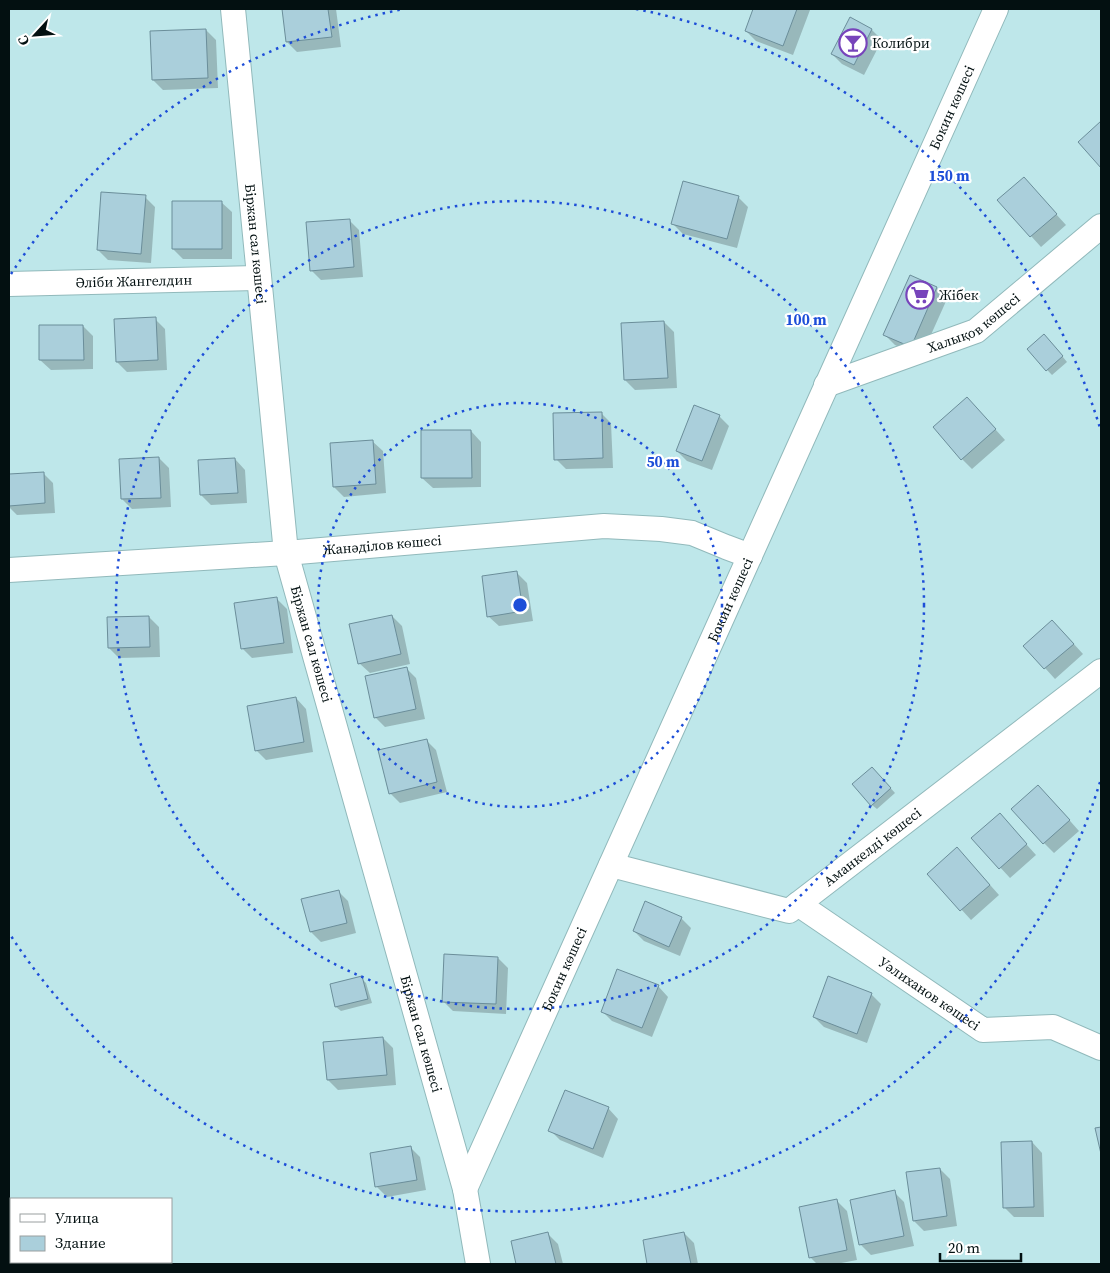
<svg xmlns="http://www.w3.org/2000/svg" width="1110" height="1273" viewBox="0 0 1110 1273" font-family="'Source Serif 4',serif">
	<rect width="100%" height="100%" fill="#bee7ea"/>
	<path fill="#0003" d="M284 9H336L341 47 297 52 287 42Z
		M755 9H809L810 10 793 55 756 41 746 31Z
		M850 19 872 30 882 40 864 75 842 64 832 54Z
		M206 30 216 40 218 88 163 90 153 80Z
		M1024 179 1066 225 1041 247 999 201Z
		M145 197 155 207 151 263 108 260 98 250Z
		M738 197 748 207 737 248 683 234 673 224Z
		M221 202 232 212V259H183L173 249Z
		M349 220 359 230 363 277 321 280 311 270Z
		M911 277 937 288 947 299 921 357 895 345 885 335Z
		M155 319 165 329 167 370 127 372 117 362Z
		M664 322 674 332 677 388 635 390 625 380Z
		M83 326 93 336V369L51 370 40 360Z
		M1049 340 1067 362 1052 375 1028 350Z
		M977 409 1005 440 972 469 962 459Z
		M601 413 611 423 613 468 566 469 556 459Z
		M719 416 729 426 712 470 687 461 677 451Z
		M471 431 481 442V487L433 488 422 478Z
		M372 441 383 451 386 493 344 497 334 487Z
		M159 458 169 468 171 507 132 509 122 499Z
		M235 459 245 470 247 503 211 505 201 495Z
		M43 473 53 483 55 513 17 515 9 507V475Z
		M517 573 527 583 533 621 499 626 488 616Z
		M277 599 287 609 293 653 252 658 242 648Z
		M392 616 402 626 410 664 370 673 359 663Z
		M149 617 159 627 160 657 119 658 109 648Z
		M1062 631 1083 654 1055 679 1025 646Z
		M406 668 416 678 425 719 385 727 375 717Z
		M296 698 306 709 313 752 266 760 256 750Z
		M426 740 436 750 447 792 400 803 390 793Z
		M877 773 895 793 877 809 872 805Z
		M1048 796 1079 831 1054 853 1044 843Z
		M1009 825 1036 855 1010 878 973 838Z
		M967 859 999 895 971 920 929 874Z
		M338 891 348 901 356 933 321 942 311 932Z
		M681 918 691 928 680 956 644 941 634 931Z
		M498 958 508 968 506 1014 453 1011 443 1001Z
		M361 978 366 983 372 1003 341 1011 336 1007Z
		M658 986 668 997 652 1037 612 1021 602 1011Z
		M871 994 881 1004 867 1043 824 1027 814 1017Z
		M383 1038 393 1048 396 1085 338 1090 328 1080Z
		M608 1108 618 1119 603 1158 560 1140 550 1130Z
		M1032 1142 1042 1153 1044 1217H1014L1004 1207Z
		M410 1147 420 1157 426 1190 387 1197 377 1187Z
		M940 1169 950 1179 957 1226 924 1231 914 1221Z
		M894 1192 904 1202 914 1246 871 1255 861 1245 851 1201Z
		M837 1201 847 1211 857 1260 836 1264H817L810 1257Z
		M684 1233 694 1243 698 1264H649L644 1241Z
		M548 1234 558 1244 563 1264H518L512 1242Z
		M9 1260H10L14 1264H9Z"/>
	<path fill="#aacfdb" stroke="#6b8e9a" d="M282 9H328L332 37 286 42Z
		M753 9H797L783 46 745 31Z
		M850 17 872 29 854 65 831 54Z
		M206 29 208 78 152 80 150 31Z
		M1101 121V168L1078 142Z
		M1024 177 1057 214 1030 237 997 200Z
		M683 181 739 196 727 239 671 224Z
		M101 192 146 195 141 254 97 250Z
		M172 201H222V249H172Z
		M350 219 354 267 310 271 306 222Z
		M910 275 937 287 911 347 883 335Z
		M156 317 158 360 116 362 114 319Z
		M664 321 668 378 624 380 621 323Z
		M39 325H83L84 360H39Z
		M1044 334 1063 356 1046 371 1027 349Z
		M967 397 996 429 961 460 933 427Z
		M694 405 720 415 702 461 676 451Z
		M602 412 603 458 554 460 553 413Z
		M421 430H471L472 478H421Z
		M373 440 376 484 333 487 330 443Z
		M159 457 161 498 121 499 119 459Z
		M235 458 238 493 200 495 198 460Z
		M44 472 45 503 9 506V474Z
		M517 571 523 611 487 617 482 576Z
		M277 597 284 643 241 649 234 603Z
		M392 615 401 654 358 664 349 624Z
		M149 616 150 647 108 648 107 617Z
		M1052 620 1074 644 1044 669 1023 646Z
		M407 667 416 709 374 718 365 676Z
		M296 697 304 742 255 751 247 706Z
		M427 739 437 782 389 794 378 750Z
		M872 767 891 788 871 806 852 784Z
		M1038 785 1070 820 1043 844 1011 809Z
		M1000 813 1027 844 999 869 971 838Z
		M957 847 990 885 960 911 927 874Z
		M339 890 347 923 310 932 301 899Z
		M645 901 682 917 669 947 633 931Z
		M444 954 498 957 496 1004 442 1002Z
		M617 969 659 985 642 1028 601 1012Z
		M362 976 368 999 335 1007 330 984Z
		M828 976 872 993 857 1034 813 1017Z
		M383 1037 387 1075 327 1080 323 1042Z
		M565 1090 609 1107 593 1149 548 1131Z
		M1101 1127V1154L1095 1128Z
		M1032 1141 1034 1207 1003 1208 1001 1142Z
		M411 1146 417 1180 375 1187 370 1153Z
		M940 1168 947 1216 913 1221 906 1172Z
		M895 1190 904 1236 859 1245 850 1200Z
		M837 1199 847 1250 809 1258 799 1207Z
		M548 1232 556 1264H516L511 1241Z
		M684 1232 691 1264H647L643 1240Z"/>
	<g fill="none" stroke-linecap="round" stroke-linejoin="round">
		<g stroke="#91b9bb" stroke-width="26">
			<g id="minor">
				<path id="s1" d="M233 9 286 553 465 1189 478 1264"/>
				<path id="s2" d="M9 284 259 278"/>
				<path id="s3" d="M826 385 976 331 1101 226"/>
				<path id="s4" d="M9 570 286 553 604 526 661 529 692 533 726 547 750 556"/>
				<path id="s5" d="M611 865 789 911 1101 671"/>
				<path id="s6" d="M798 904 983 1030 1053 1027 1101 1048"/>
				<path id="s7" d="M465 1189 996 9"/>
			</g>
		</g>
		<use href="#minor" stroke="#fff" stroke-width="24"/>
	</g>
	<g fill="none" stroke="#1d4ed8" stroke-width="2.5" stroke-dasharray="2.5 5">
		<circle cx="520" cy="605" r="202"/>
		<circle cx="520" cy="605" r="404"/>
		<path d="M1100 782A607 607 0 0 1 11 936M11 274A607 607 0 0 1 404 9M636 9A607 607 0 0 1 1100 428"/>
	</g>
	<defs>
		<g id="bar-ring" transform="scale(1.4375)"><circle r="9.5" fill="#fff" stroke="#74b" stroke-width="1.5"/><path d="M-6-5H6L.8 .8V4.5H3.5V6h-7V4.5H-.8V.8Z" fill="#74b"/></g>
		<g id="supermarket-ring" transform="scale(1.4375)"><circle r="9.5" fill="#fff" stroke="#74b" stroke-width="1.5"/><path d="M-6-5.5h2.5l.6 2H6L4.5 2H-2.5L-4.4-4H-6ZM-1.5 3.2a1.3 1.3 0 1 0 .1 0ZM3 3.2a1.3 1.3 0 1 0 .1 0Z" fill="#74b"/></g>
	</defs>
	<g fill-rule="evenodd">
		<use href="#bar-ring" x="853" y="43"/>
		<use href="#supermarket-ring" x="920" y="295"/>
	</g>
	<g text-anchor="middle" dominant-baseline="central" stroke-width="4.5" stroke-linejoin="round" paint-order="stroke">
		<g font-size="14" fill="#031011" stroke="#fff" text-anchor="start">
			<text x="872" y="43">Колибри</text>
			<text x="939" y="295">Жібек</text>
		</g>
		<g font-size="14" fill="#031011" stroke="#fff">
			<text stroke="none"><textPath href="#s7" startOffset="1186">Бокин көшесі</textPath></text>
			<text stroke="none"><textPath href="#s1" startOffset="236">Біржан сал көшесі</textPath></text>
			<text stroke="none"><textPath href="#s2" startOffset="125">Әліби Жангелдин</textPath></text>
			<text stroke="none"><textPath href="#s3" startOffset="161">Халықов көшесі</textPath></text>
			<text stroke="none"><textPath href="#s4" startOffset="374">Жанәділов көшесі</textPath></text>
			<text stroke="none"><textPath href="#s7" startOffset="646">Бокин көшесі</textPath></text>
			<text stroke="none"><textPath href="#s1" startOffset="641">Біржан сал көшесі</textPath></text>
			<text stroke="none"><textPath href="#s5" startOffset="289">Аманкелді көшесі</textPath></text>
			<text stroke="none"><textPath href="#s7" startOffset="241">Бокин көшесі</textPath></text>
			<text stroke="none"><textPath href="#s6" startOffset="159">Уәлиханов көшесі</textPath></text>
			<text stroke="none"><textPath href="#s1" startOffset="1046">Біржан сал көшесі</textPath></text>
		</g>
	</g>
	<circle cx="520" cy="605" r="8" fill="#1d4ed8" stroke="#fff" stroke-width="2.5"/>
	<g font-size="15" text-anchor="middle" font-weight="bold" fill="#1d4ed8" stroke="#fff" stroke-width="4.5" stroke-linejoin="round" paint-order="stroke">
		<text x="949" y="181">150 m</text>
		<text x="806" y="325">100 m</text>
		<text x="663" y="467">50 m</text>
	</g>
	<rect width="1110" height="1273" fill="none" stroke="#031011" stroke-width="20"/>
	<rect x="10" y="1198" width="162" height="65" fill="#ffffff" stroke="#9a9fa0"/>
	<rect x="20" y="1214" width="25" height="8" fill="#ffffff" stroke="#9a9fa0"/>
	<text x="55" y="1223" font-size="15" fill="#031011">Улица</text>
	<rect x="20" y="1236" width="25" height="15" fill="#aacfdb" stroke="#9a9fa0"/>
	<text x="55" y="1248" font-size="15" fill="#031011">Здание</text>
	<g transform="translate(35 35) rotate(244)" stroke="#ffffff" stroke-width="4" paint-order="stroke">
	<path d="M0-4L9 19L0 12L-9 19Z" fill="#031011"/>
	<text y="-8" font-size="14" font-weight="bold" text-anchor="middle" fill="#031011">С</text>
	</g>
	<path d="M940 1253v8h81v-8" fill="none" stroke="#031011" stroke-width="2.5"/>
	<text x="948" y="1253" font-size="15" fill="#031011" stroke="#ffffff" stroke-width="4" paint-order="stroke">20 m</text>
</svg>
